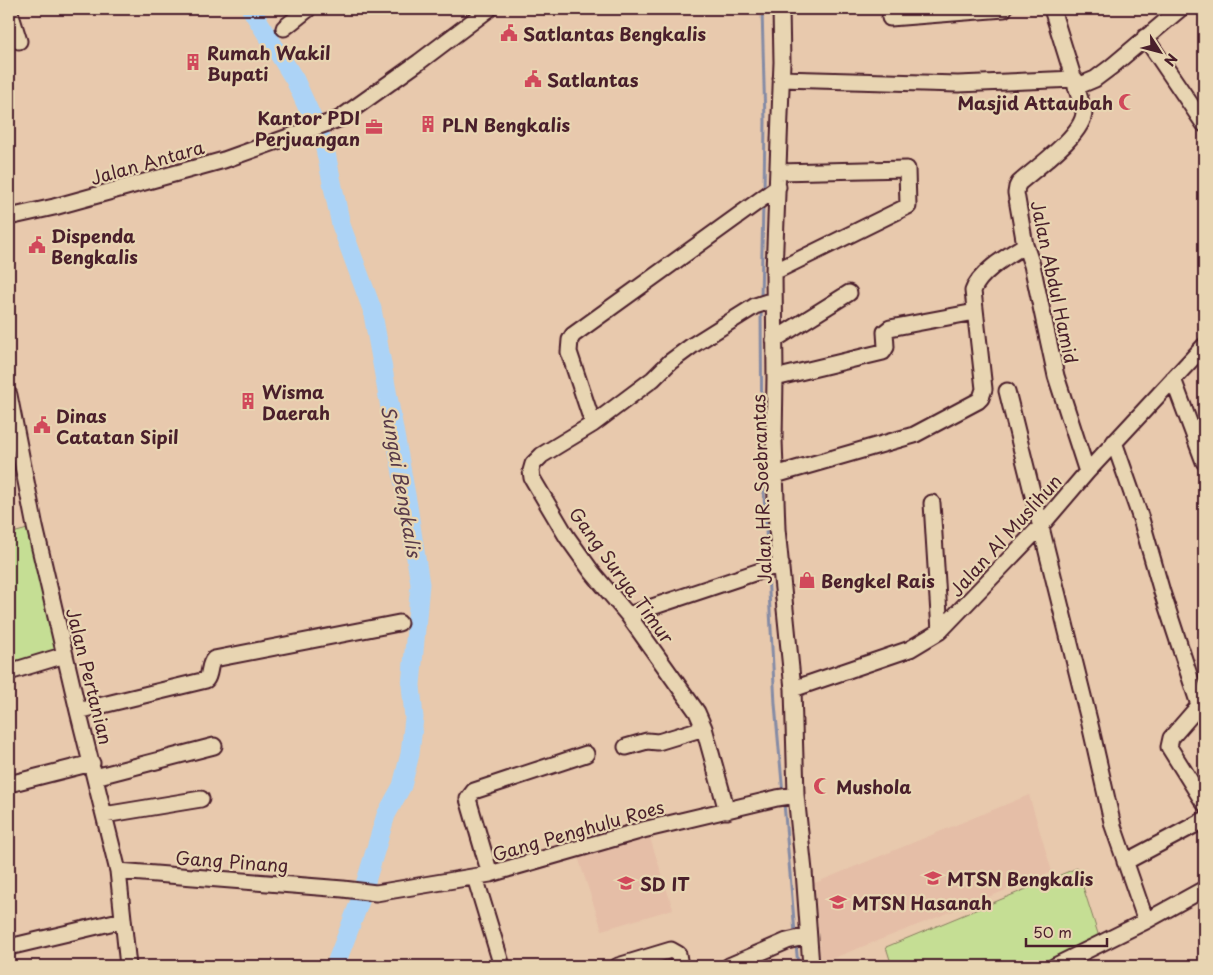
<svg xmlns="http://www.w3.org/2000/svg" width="1213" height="975" viewBox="0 0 1213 975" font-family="'Playpen Sans',sans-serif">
	<rect width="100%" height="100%" fill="#e8c9ad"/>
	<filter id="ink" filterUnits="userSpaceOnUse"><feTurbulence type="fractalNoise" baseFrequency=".02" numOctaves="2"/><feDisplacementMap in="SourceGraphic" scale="10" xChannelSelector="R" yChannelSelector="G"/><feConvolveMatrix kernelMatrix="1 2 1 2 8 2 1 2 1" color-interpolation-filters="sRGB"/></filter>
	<g filter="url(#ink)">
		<path fill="#e5bea7" d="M1029 795 1052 872 821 963 815 883Z
			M650 838 673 909 602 930 578 857Z"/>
		<path fill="#c5de94" stroke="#887e60" d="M35 527 68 650 9 667V534Z
			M1077 868 1100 940 1046 966H892L886 947Z"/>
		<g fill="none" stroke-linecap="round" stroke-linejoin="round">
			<path stroke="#858ba5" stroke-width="3" d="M762 9 765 122 764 192
				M761 300 763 203
				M761 308 762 460 768 564
				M768 573 775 704 783 794
				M784 803 795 933
				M796 944 798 966"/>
			<path stroke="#acd3f6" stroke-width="19" d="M251 9 295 80 324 144 341 225 372 309 408 506 420 584 411 685 414 718 410 754 402 786 386 815 360 901 335 966"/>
			<g stroke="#4a1f2b" stroke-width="19">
				<path id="minor" d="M9 9 19 41
					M781 9 782 62 774 272 775 378 774 440 777 529 793 689 796 795 804 871 811 966
					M1052 9 1084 112C1084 134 1037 167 1019 183L1017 187 1016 193 1025 245 1032 265 1056 376 1087 472
					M890 18 1004 9
					M284 28 308 9
					M1145 37 1204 124
					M781 79 958 84 1075 79
					M1076 87 1095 79 1111 67 1180 9
					M9 217 54 207 224 160 339 119 419 62 489 9
					M774 272 908 206 907 169 778 172
					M774 340 849 293
					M775 378 883 352 886 347 885 332 890 328 975 312
					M1173 379 1204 462
					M1007 391 1089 720 1113 826 1146 921
					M9 395 35 527 78 711 118 871 128 966
					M593 424 569 352 570 340 573 335 778 187
					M1114 442 1141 519 1162 592 1199 705
					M775 475 914 435 978 401 981 398 984 389 973 291C979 272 1009 255 1025 245
					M932 503 940 631
					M628 615 781 564
					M9 672 65 655
					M793 689 910 649 940 631 1040 527 1087 472 1204 346
					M1204 700 1171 738 1169 747 1204 803
					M78 711 206 680C211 674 208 665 214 659L399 623
					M626 747 647 741 658 742 704 728
					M95 777 214 746
					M9 784 92 763
					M727 811 704 728 697 712 628 615 592 572 567 537 532 478 531 471 533 464 542 455 593 424 653 379 670 362 693 345 755 306 773 300
					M104 815 201 799
					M1125 862 1204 820
					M118 871 343 889 376 893 490 874 643 830 777 798 796 795
					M490 874 468 799 474 791 586 754
					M475 877 502 966
					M9 947 123 920
					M618 966 671 950 678 954 680 966
					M729 966 787 941 808 936
					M1055 966 1146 921 1204 889"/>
			</g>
			<use href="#minor" stroke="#e8d5b2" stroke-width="15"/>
		</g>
	</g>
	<defs>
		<g id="civic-bare" transform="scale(1.35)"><path d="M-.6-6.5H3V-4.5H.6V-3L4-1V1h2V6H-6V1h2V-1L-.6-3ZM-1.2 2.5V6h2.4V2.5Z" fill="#d1495b" stroke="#e8d5b2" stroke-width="2.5" paint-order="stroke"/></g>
		<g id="building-bare" transform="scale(1.35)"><path d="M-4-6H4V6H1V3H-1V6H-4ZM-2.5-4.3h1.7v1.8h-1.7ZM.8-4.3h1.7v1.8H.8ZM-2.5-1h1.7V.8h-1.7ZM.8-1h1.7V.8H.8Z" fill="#d1495b" stroke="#e8d5b2" stroke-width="2.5" paint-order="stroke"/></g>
		<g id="mosque-bare" transform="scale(1.35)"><path d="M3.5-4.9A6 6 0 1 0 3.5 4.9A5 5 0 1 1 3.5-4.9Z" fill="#d1495b" stroke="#e8d5b2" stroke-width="2.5" paint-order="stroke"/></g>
		<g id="office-bare" transform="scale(1.35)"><path d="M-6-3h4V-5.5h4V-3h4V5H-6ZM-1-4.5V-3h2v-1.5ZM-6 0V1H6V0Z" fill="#d1495b" stroke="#e8d5b2" stroke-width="2.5" paint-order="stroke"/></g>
		<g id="shop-bare" transform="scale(1.35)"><path d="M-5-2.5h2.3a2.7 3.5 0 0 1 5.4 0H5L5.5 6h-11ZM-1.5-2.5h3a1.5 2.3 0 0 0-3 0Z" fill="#d1495b" stroke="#e8d5b2" stroke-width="2.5" paint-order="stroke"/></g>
		<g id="school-bare" transform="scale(1.35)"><path d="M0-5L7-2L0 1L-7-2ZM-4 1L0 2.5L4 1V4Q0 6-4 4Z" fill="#d1495b" stroke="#e8d5b2" stroke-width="2.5" paint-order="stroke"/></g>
	</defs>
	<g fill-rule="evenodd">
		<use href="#civic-bare" x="509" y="33"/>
		<use href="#building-bare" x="193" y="62"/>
		<use href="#civic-bare" x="533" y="79"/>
		<use href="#mosque-bare" x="1127" y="102"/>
		<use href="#building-bare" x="428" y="124"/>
		<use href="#office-bare" x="374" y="127"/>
		<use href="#civic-bare" x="37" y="245"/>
		<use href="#building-bare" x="248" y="401"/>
		<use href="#civic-bare" x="42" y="425"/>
		<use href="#shop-bare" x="807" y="580"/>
		<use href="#mosque-bare" x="822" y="786"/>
		<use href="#school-bare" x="933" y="878"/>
		<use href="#school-bare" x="626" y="883"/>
		<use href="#school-bare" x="838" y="902"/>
	</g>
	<g text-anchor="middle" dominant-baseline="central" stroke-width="4.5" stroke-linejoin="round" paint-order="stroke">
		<g font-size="18" font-weight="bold" fill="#4a1f2b" stroke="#e8d5b2" text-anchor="start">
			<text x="523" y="33">Satlantas Bengkalis</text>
			<text x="207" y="52">Rumah Wakil<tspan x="207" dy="21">Bupati</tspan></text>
			<text x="547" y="79">Satlantas</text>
			<text x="1113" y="102" text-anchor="end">Masjid Attaubah</text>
			<text x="360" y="117" text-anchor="end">Kantor PDI<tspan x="360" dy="21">Perjuangan</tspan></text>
			<text x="442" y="124">PLN Bengkalis</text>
			<text x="51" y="235">Dispenda<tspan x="51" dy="21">Bengkalis</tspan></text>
			<text x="262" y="391">Wisma<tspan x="262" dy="21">Daerah</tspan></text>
			<text x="56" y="415">Dinas<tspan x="56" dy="21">Catatan Sipil</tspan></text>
			<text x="821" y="580">Bengkel Rais</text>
			<text x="836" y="786">Mushola</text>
			<text x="947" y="878">MTSN Bengkalis</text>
			<text x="640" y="883">SD IT</text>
			<text x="852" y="902">MTSN Hasanah</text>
		</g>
		<g font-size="18" fill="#4a1f2b" stroke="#e8d5b2">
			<text transform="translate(147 162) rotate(-16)">Jalan Antara</text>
			<text transform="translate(1055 282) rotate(78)">Jalan Abdul Hamid</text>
			<text transform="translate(761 489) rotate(-92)">Jalan HR. Soebrantas</text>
			<text transform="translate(1005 535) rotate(-48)">Jalan Al Muslihun</text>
			<text transform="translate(622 575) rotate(54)">Gang Surya Timur</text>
			<text transform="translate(90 676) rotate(76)">Jalan Pertanian</text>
			<text transform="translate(578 830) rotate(-16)">Gang Penghulu Roes</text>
			<text transform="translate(232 861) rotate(4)">Gang Pinang</text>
		</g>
		<g font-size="19" font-style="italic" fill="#593a49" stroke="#e8d5b2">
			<text transform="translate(402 481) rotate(80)">Sungai Bengkalis</text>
		</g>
	</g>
	<rect width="1213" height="975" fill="none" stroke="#e8d5b2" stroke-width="30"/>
	<rect x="15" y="15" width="1183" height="945" fill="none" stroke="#4a1f2b" stroke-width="2" filter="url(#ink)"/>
	<g transform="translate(1160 52) rotate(126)" stroke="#e8d5b2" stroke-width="4" paint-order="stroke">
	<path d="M0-4L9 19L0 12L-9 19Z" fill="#4a1f2b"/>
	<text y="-8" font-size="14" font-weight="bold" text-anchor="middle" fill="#4a1f2b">N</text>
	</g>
	<path d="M1026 938v8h81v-8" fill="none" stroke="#4a1f2b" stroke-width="2.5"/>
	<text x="1033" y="938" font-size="15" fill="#4a1f2b" stroke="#e8d5b2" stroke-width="4" paint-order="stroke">50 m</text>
</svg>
